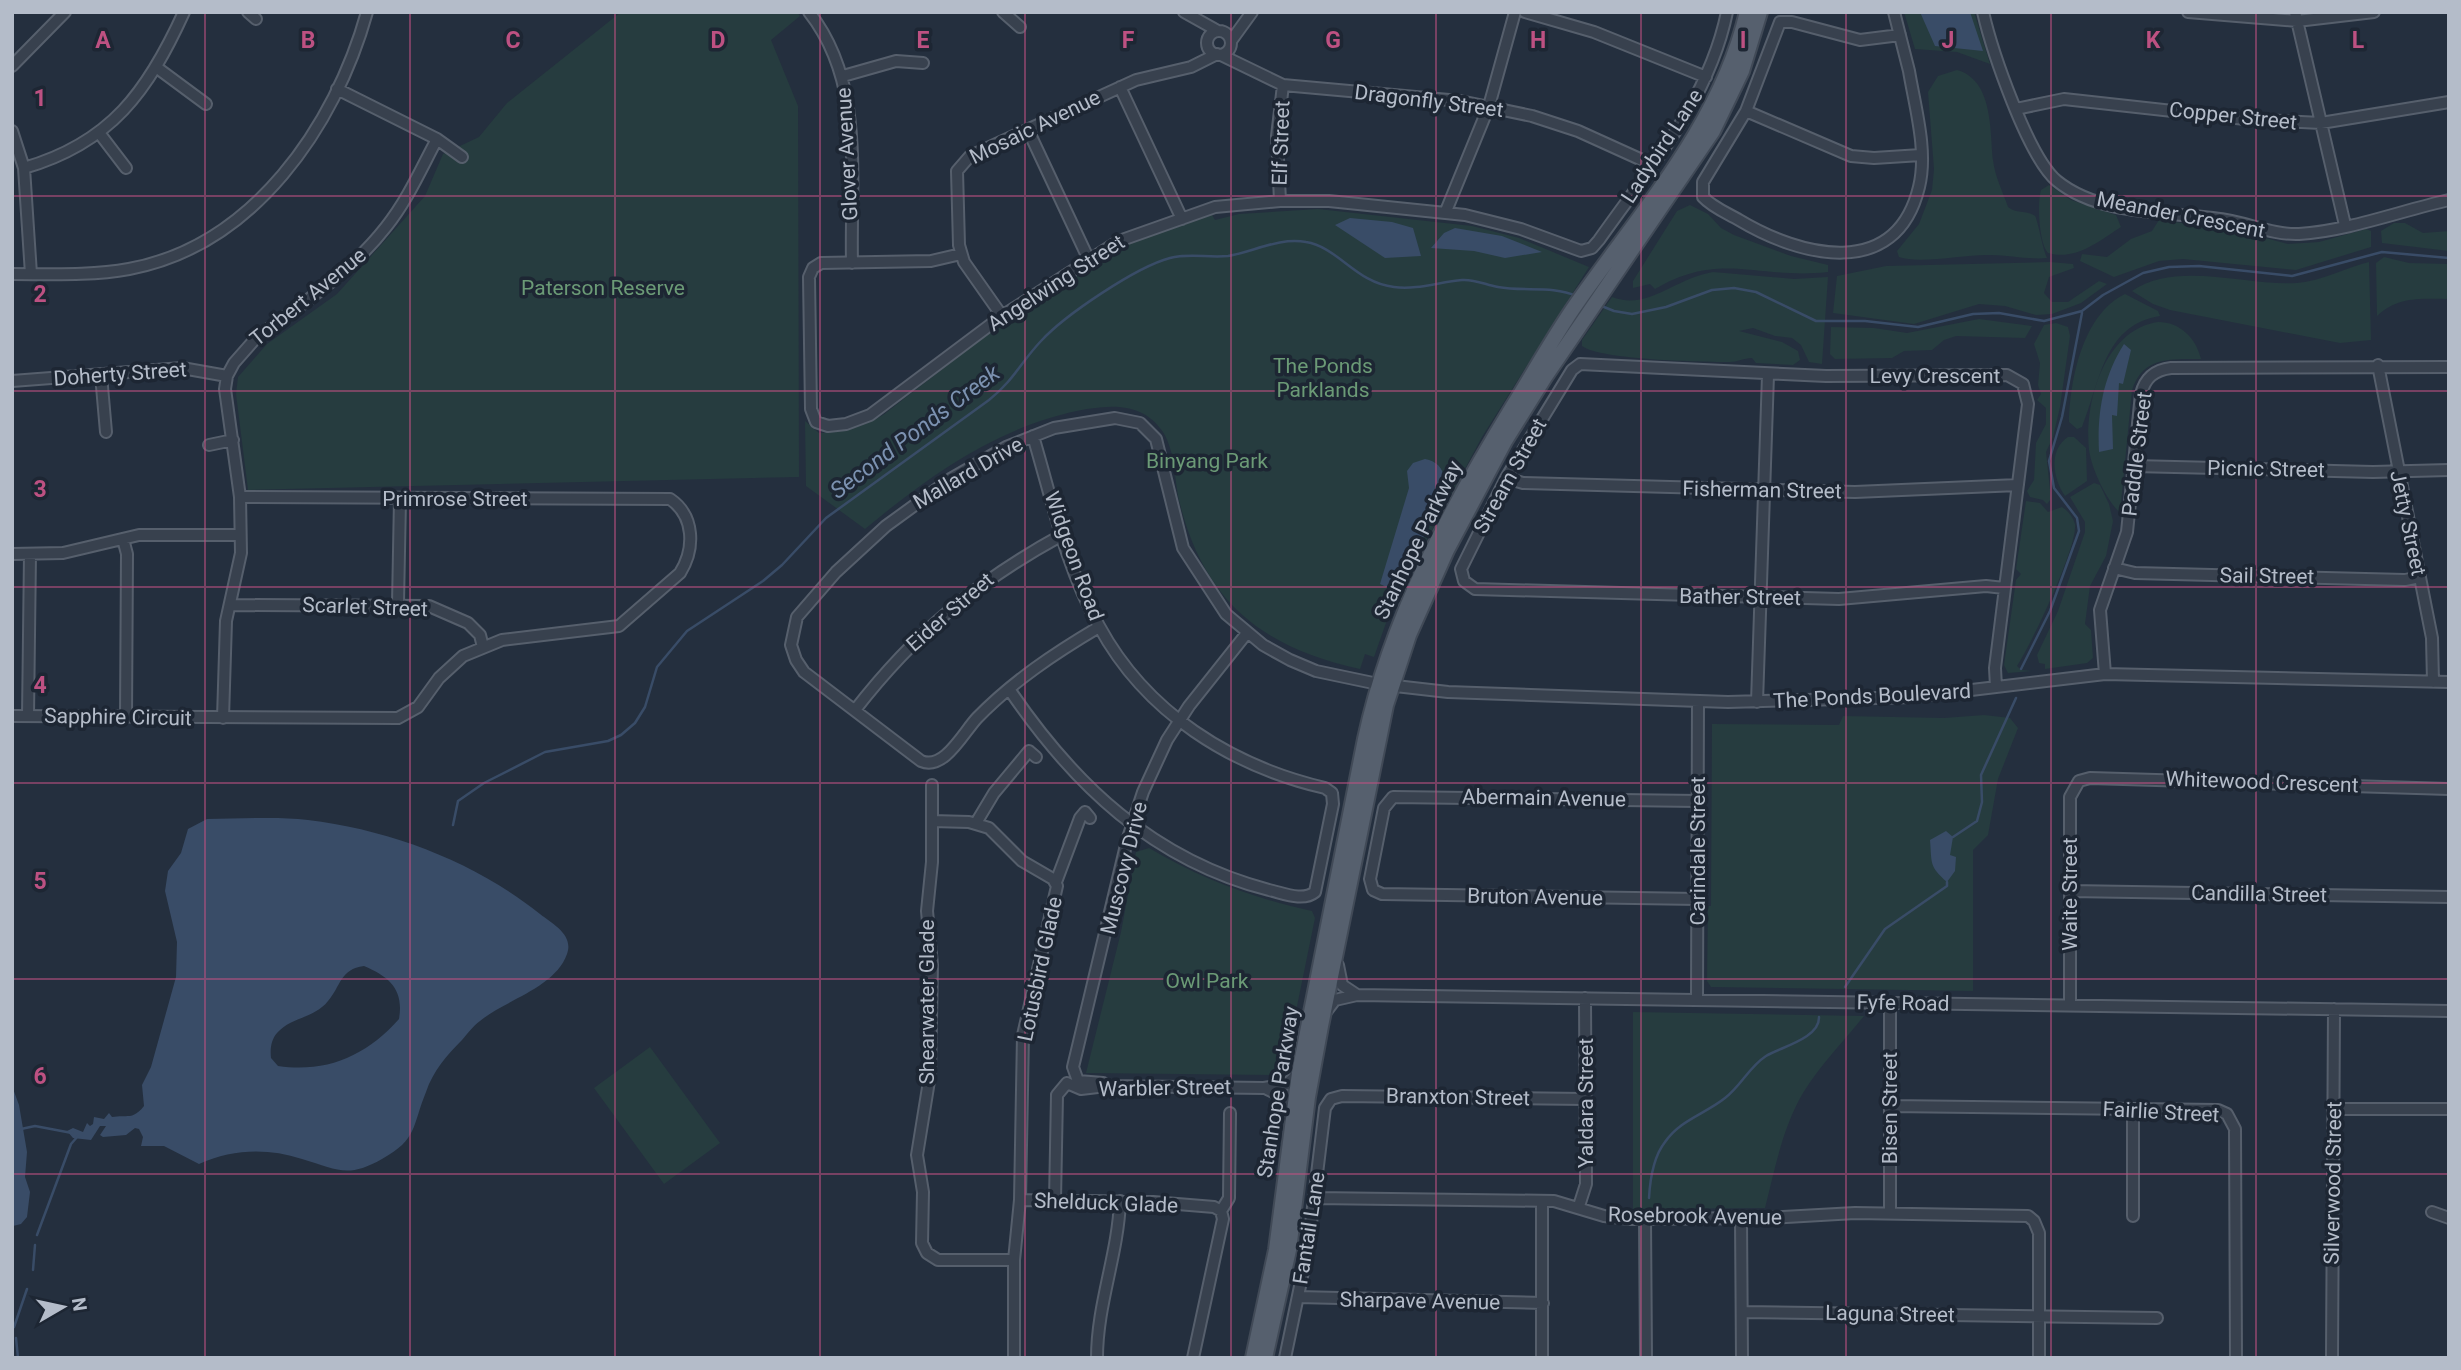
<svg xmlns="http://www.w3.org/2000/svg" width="2461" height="1370" viewBox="0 0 2461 1370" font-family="Roboto,sans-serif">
	<rect width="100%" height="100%" fill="#242f3e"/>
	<path fill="#263c3f" d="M621 12H797L800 16 771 40 798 106 799 477 248 490 236 394 238 377 267 344 337 294 425 196 443 154 479 137 507 103Z
		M1904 12H1974L1990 64 1957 52 1915 49Z
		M1957 70C1993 80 1990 130 1993 160 1995 177 2003 192 2008 207 2016 214 2027 210 2035 216 2037 217 2043 250 2047 258 2027 260 2006 254 1986 255 1963 255 1919 264 1899 257L1897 251 1919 224 1932 190 1934 169 1928 92 1938 76Z
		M2049 185 2071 200 2116 215 2121 227C2099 241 2076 261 2048 253 2039 243 2037 203 2041 190Z
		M1690 205 1708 214 1721 228 1734 235 1791 256 1828 265V272C1758 280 1721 250 1655 289L1650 284 1633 288V281L1677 211Z
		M1318 209 1472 226 1519 238 1589 267 1482 437 1393 603 1374 657 1365 654 1360 669C1264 648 1205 603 1180 504 1174 481 1176 453 1163 432 1145 405 1117 404 1087 409 1002 424 931 474 865 529L806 486 805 421 819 433C843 433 862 427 883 415L984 337 1084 271 1136 240 1212 215 1215 220 1239 214Z
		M2159 220 2235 230 2288 244 2319 242 2366 229 2371 231V247L2296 270 2183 259 2159 261 2114 277 2080 261 2082 254 2107 257 2131 239 2152 231Z
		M2394 223H2405L2423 233 2449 231V251L2382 243 2381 231Z
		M2384 257 2409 263 2449 264V299C2420 299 2399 296 2377 316L2376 263Z
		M2050 262 2073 264 2074 268 2049 277 2044 293 2052 302H2068L2099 281 2107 284 2081 303 2052 314 2036 315 2005 306 1979 304 1914 324 1833 313 1837 276 1886 266Z
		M2369 262 2371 340 2340 343 2170 310 2153 304 2132 291C2176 260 2247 286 2297 283 2322 281 2345 268 2369 262Z
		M1713 272 1794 279 1828 277 1822 364 1809 362 1801 345 1792 338 1775 336 1753 328 1739 331 1782 342 1798 351 1800 360 1793 365 1756 363 1752 358C1744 358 1737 362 1730 362 1702 362 1601 360 1582 346V340L1612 297C1648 311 1675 278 1713 272Z
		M2125 294 2158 311 2160 316C2103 325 2100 383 2082 427L2077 429 2069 422C2070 379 2083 314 2125 294Z
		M1979 319 2032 326 2025 338 1956 336 1944 340 1932 350 1904 351 1892 358 1835 359 1830 354 1831 327 1874 328 1907 333Z
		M2158 322C2180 322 2196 338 2201 359 2171 359 2143 356 2132 390L2120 513C2106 499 2092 470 2089 450 2084 403 2104 330 2158 322Z
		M2056 323 2068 327 2070 336 2060 407 2053 437 2046 452 2051 499 2047 504 2043 500 2030 497 2027 491 2034 480 2036 443 2046 424V408L2037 400 2041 394 2038 385 2040 363 2034 344 2044 325Z
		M2068 437H2074L2086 448 2087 481 2065 496C2053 479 2048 450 2068 437Z
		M2094 483 2100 485 2109 504 2113 521 2106 556 2090 586 2085 624 2091 630 2093 658 2087 663 2045 669V664L2039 663 2037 655 2058 611 2085 532V522L2070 497Z
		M2026 501 2040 503 2048 512 2062 507C2068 511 2073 517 2075 524 2078 546 2031 645 2017 666L2021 670 2032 671 2008 673 2004 665 2016 580 2021 574 2016 569Z
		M1984 715 2010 718 2018 728 1998 779 1988 835 1973 850V991L1711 987 1707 981 1708 906H1711L1712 724 1839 725 1843 716 1944 718Z
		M1149 848C1201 879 1253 898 1312 911L1315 918 1283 1075 1086 1073 1121 932 1136 852Z
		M1633 1012 1864 1016C1844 1041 1820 1065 1803 1093 1782 1129 1775 1169 1765 1208L1633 1209Z
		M650 1047 720 1143 664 1184 594 1088Z"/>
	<path fill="#394c67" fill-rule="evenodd" d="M1920 12H1970L1983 51 1935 46Z
		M1350 218 1392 222 1413 228 1421 256 1385 258 1335 225Z
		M1455 228 1502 236 1542 252 1505 258 1474 251 1431 248 1444 233Z
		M2124 344 2131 350 2123 384 2119 383 2117 416 2112 415 2113 449 2099 452C2097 413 2103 377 2124 344Z
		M1425 459C1442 462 1449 477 1439 492L1442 502 1395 591 1380 584 1409 488 1407 471 1413 463Z
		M207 819C240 819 275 816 308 820 391 830 475 862 540 914 553 924 574 935 567 954 555 988 505 1000 480 1021 473 1026 467 1034 462 1040 447 1055 433 1071 426 1092 412 1126 418 1139 382 1159 347 1179 337 1169 302 1159 267 1148 233 1149 199 1164L164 1146H141L143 1137 139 1129 135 1128 126 1135 103 1137 100 1135 106 1126H100L91 1140 73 1138 67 1131 73 1128 83 1132 87 1123 90 1126 93 1124 94 1117 104 1119 109 1113 112 1117C127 1114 132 1121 144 1106L142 1085 151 1067 176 977 177 942 165 891 168 871 181 853 188 829ZM364 966C390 977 404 990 399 1019 366 1056 327 1073 278 1066L271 1058C270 1049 271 1040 277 1033 291 1017 315 1018 328 1001 341 986 340 969 364 966Z
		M1946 831 1953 837 1950 855 1956 857 1955 871 1947 882C1929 866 1932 864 1930 840Z
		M12 1086 19 1105 27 1152 25 1177 30 1192 27 1217 21 1224 13 1226Z"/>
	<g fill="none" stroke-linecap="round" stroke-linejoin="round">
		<path stroke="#394c67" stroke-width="2.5" d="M1599 305 1614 311 1632 314 1666 307 1712 290 1734 288 1756 292 1816 321H1865L1918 327 1973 314 1999 313 2044 321 2082 311 2103 295 2143 273 2169 267 2199 266 2292 276 2382 252 2449 258
			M2021 669 2050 611 2079 531 2077 518 2054 488 2049 461 2062 417 2082 313
			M453 825 458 801 484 783 545 752 608 741 621 735 635 723 645 707 657 667 687 631 763 581 782 565 826 518 989 400C1014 380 1021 362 1041 341 1065 315 1136 267 1170 258 1189 253 1208 258 1228 256 1253 252 1279 237 1306 242 1338 247 1356 283 1394 287 1417 290 1439 282 1462 280 1475 279 1486 285 1498 287 1525 292 1551 285 1577 296
			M1953 837 1977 821 1982 802 1981 775 2016 698
			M1845 987 1885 929 1947 886V882
			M21 1129 35 1126 72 1133
			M1649 1198C1650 1180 1654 1156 1665 1142 1680 1120 1705 1114 1725 1098 1741 1086 1749 1067 1766 1056 1781 1047 1820 1038 1819 1017
			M37 1235 71 1144 78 1136
			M33 1270 35 1245
			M14 1327 27 1289
			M16 1338 18 1358"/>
		<g stroke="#565f6c" stroke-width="14">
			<path id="minor" d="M248 12 256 19
				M809 12C865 83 850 178 852 263
				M1003 12 1020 27
				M1184 12 1218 31
				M1525 12 1594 32 1706 77
				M1894 12 1909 71C1915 107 1928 151 1919 187 1896 282 1799 256 1739 220 1727 213 1712 207 1703 197V182L1746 111 1780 22H1792L1860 40 1900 35
				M1983 12C1992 51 2028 157 2057 181 2101 217 2173 211 2226 220 2251 224 2273 235 2299 234 2348 231 2400 211 2449 200
				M2188 12 2297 21 2374 12
				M2295 12 2345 225
				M1207 43a12 12 0 1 1 24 0a12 12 0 1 1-24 0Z
				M1231 41 1252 12
				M1221 55 1283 85 1460 101 1532 116 1578 131 1653 165
				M12 66 65 12
				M156 67 206 104
				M843 76 896 61 923 63
				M1120 87 1182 219
				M337 89 437 139 462 157
				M2016 109 2064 99 2245 119 2321 123 2449 102
				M1746 111 1851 156 1874 158 1921 155
				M1028 130 1089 260
				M12 131 24 168 31 274
				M100 134 126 168
				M24 168C111 143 148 91 184 12
				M1280 201 1277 136 1283 85
				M1446 211 1489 106 1515 12
				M961 254 931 261 821 263 813 268 809 277 811 409 816 422 828 426 846 424 870 415 1002 316 1119 241 1215 207 1280 201H1329L1465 215 1521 229 1581 251 1592 248 1599 240C1649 169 1709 100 1727 12
				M12 274C51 274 91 276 129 269 253 246 335 127 367 12
				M1002 316 964 262 959 245 957 171 970 156 1136 80 1191 67 1217 54
				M2378 365 2432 638 2433 682
				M101 375 106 432
				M12 381 182 368 227 376
				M209 445 233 440
				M2134 466 2373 472 2449 470
				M1506 478 1523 483 1855 492 2018 485
				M123 539 127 554 126 717
				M12 554 63 553 139 535H240
				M2114 568 2135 573 2405 580 2420 577
				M398 604 400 499
				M230 605 429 606 468 623 480 635 483 647
				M1099 627C1055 653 1013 681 977 718 963 733 944 771 921 761L804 672 796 660 791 645 797 617 836 572 886 526 952 478 1006 447 1054 428 1115 418 1140 423 1156 439 1183 548 1226 614 1263 645 1290 660 1316 671 1378 684 1448 692 1728 702 1913 697 2105 674 2449 682
				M2105 674 2100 610 2127 532 2141 394C2145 378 2154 370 2171 368L2449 367
				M1996 687 1995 668 2028 404 2023 384 2007 375 1826 376 1580 364 1572 370 1506 478 1461 569 1464 581 1475 589 1839 599 1986 586 2004 588
				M1009 689C1074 785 1153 860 1269 890 1283 893 1303 902 1315 892L1333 804 1332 793 1325 788C1231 766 1146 713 1099 626 1066 568 1052 500 1033 436
				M1757 702 1768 375
				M855 710C915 633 976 582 1062 535
				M12 716 398 718 418 707 439 678 463 656 502 640 619 626 680 573C695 549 695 516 670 499L240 497
				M28 716 30 554
				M223 718 226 621 241 553 240 497 225 389 227 376 234 363 256 338C302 304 350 273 386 227 407 201 421 169 437 139
				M932 785V862L927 911 932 965 930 1075 917 1155 923 1192 922 1243 927 1253 938 1260H1014
				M932 821 969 822 989 828 1022 861 1053 879 1057 886 1023 1035 1020 1200
				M976 823 994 793 1029 751 1036 757
				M1056 882 1080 818 1085 812 1090 818
				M2070 891 2449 897
				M1698 899 1382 894 1373 890 1370 879 1384 808 1393 797 1698 801
				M1338 965 1342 985 1357 995
				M1697 1000 1698 701
				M2070 1005V797L2079 781 2090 778 2449 789
				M1325 1013 1335 1000 1357 995 2449 1011
				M1067 1083 1081 1089 1106 1086 1264 1088 1287 1084 1299 1073
				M1106 1086 1103 1083 1078 1081 1073 1067 1127 841 1143 792 1167 740 1189 706 1247 633
				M1267 1089 1285 1098 1288 1116
				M1890 1106 2218 1110 2227 1114 2235 1129 2236 1358
				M2133 1109V1216
				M2335 1109H2449
				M1315 1198 1554 1201 1604 1216 1630 1219 1767 1218 1855 1213 2028 1216 2034 1221 2039 1233V1358
				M1055 1200 1057 1095 1067 1083
				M1542 1201V1358
				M1579 1206 1586 1184 1585 998
				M1221 1211 1229 1198 1230 1113
				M2432 1212 2449 1218
				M1890 1213V1003
				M1645 1219 1646 1358
				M1741 1219 1742 1358
				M1298 1297 1543 1303
				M1742 1312 2157 1318
				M1014 1358V1260L1020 1200 1153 1202 1214 1207 1221 1211
				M1097 1358C1097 1304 1118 1255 1120 1201
				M1193 1358 1223 1219 1221 1211
				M1285 1358 1308 1248 1325 1108 1331 1099 1342 1096 1585 1099
				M2332 1358 2334 1009"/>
		</g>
		<g stroke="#414a57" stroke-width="18">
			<path id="major" d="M1253 1358 1276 1250 1299 1073 1365 739C1391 618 1449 511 1513 406 1534 372 1554 336 1577 303 1642 210 1720 125 1747 12
				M1265 1358 1289 1250 1308 1097 1321 1026 1386 705 1409 635 1447 550 1505 441 1545 377 1713 131 1742 71 1760 12"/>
		</g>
		<use href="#minor" stroke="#38414e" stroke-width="10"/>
		<use href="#major" stroke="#56606e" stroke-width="14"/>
	</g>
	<path fill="none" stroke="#bd5182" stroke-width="2" stroke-opacity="0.55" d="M205 12V1358M410 12V1358M615 12V1358M820 12V1358M1025 12V1358M1231 12V1358M1436 12V1358M1641 12V1358M1846 12V1358M2051 12V1358M2256 12V1358M12 196H2449M12 391H2449M12 587H2449M12 783H2449M12 979H2449M12 1174H2449"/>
	<g text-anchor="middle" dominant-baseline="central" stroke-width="7" stroke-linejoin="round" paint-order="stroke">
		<g font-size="21" fill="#b4bcc9" stroke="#1d2633">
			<text transform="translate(1429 101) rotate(7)">Dragonfly Street</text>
			<text transform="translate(2233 116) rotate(6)">Copper Street</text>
			<text transform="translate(1035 127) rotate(-26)">Mosaic Avenue</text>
			<text transform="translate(1281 143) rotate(-88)">Elf Street</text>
			<text transform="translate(1662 146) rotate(-57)">Ladybird Lane</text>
			<text transform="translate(847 154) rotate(-93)">Glover Avenue</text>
			<text transform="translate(2181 215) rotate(11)">Meander Crescent</text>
			<text transform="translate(1056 283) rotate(-33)">Angelwing Street</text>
			<text transform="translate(308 297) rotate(-39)">Torbert Avenue</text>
			<text transform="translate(120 374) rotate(-4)">Doherty Street</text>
			<text x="1935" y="376">Levy Crescent</text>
			<text transform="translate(2137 454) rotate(-83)">Paddle Street</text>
			<text transform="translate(2266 469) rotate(1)">Picnic Street</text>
			<text transform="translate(968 473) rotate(-30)">Mallard Drive</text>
			<text transform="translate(1510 476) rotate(-61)">Stream Street</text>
			<text transform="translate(1762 490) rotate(1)">Fisherman Street</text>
			<text x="455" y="499">Primrose Street</text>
			<text transform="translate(2408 523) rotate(78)">Jetty Street</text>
			<text transform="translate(1418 540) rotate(-64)">Stanhope Parkway</text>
			<text transform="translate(1074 556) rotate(70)">Widgeon Road</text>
			<text transform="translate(2267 576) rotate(1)">Sail Street</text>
			<text transform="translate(1740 597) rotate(1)">Bather Street</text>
			<text transform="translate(365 607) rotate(2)">Scarlet Street</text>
			<text transform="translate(950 612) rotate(-41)">Eider Street</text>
			<text transform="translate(1872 696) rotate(-3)">The Ponds Boulevard</text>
			<text transform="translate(118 717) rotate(1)">Sapphire Circuit</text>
			<text transform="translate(2262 782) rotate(2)">Whitewood Crescent</text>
			<text transform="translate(1544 798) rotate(1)">Abermain Avenue</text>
			<text transform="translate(1698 851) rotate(-90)">Carindale Street</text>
			<text transform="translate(1124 868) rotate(-76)">Muscovy Drive</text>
			<text transform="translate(2070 894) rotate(-90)">Waite Street</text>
			<text transform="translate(2259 894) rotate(1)">Candilla Street</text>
			<text transform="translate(1535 897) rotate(1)">Bruton Avenue</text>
			<text transform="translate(1040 969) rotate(-78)">Lotusbird Glade</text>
			<text transform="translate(927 1002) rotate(-90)">Shearwater Glade</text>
			<text transform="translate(1903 1003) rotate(1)">Fyfe Road</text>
			<text transform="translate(1165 1088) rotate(-1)">Warbler Street</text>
			<text transform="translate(1278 1092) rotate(-81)">Stanhope Parkway</text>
			<text transform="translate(1458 1097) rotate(1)">Branxton Street</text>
			<text transform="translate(1586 1103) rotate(-90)">Yaldara Street</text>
			<text transform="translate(1890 1108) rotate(-90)">Bisen Street</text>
			<text transform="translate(2161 1112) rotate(3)">Fairlie Street</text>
			<text transform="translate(2333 1183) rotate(-89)">Silverwood Street</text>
			<text transform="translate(1106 1203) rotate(2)">Shelduck Glade</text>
			<text transform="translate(1695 1216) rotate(1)">Rosebrook Avenue</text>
			<text transform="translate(1309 1228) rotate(-81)">Fantail Lane</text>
			<text transform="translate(1420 1301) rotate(1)">Sharpave Avenue</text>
			<text transform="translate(1890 1314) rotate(1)">Laguna Street</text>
		</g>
		<g font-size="21" fill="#6b9a76" stroke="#1d2633">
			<text x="603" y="288">Paterson Reserve</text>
			<text x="1323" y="366">The Ponds<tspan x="1323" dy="24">Parklands</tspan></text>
			<text x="1207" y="461">Binyang Park</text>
			<text x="1207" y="981">Owl Park</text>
		</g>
		<g font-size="23" font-style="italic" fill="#7c92b1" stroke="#1d2633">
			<text transform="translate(915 432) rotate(-37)">Second Ponds Creek</text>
		</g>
	</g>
	<g font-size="23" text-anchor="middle" font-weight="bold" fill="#bd5182" stroke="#1d2633" stroke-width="7" stroke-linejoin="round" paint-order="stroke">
		<text x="103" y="48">A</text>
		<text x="308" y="48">B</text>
		<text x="513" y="48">C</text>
		<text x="718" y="48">D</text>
		<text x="923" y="48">E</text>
		<text x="1128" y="48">F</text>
		<text x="1333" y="48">G</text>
		<text x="1538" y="48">H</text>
		<text x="1743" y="48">I</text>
		<text x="1948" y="48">J</text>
		<text x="2153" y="48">K</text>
		<text x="2358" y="48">L</text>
		<text x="40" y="106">1</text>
		<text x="40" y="302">2</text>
		<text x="40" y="497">3</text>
		<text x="40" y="693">4</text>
		<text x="40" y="889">5</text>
		<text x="40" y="1084">6</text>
	</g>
	<rect width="2461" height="1370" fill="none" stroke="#b4bcc9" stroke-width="28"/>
	<g transform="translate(63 1307) rotate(81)" stroke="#1d2633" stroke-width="5" paint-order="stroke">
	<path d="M0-5L12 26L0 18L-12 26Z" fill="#b4bcc9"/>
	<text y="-10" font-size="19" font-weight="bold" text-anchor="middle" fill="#b4bcc9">N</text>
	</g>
</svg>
